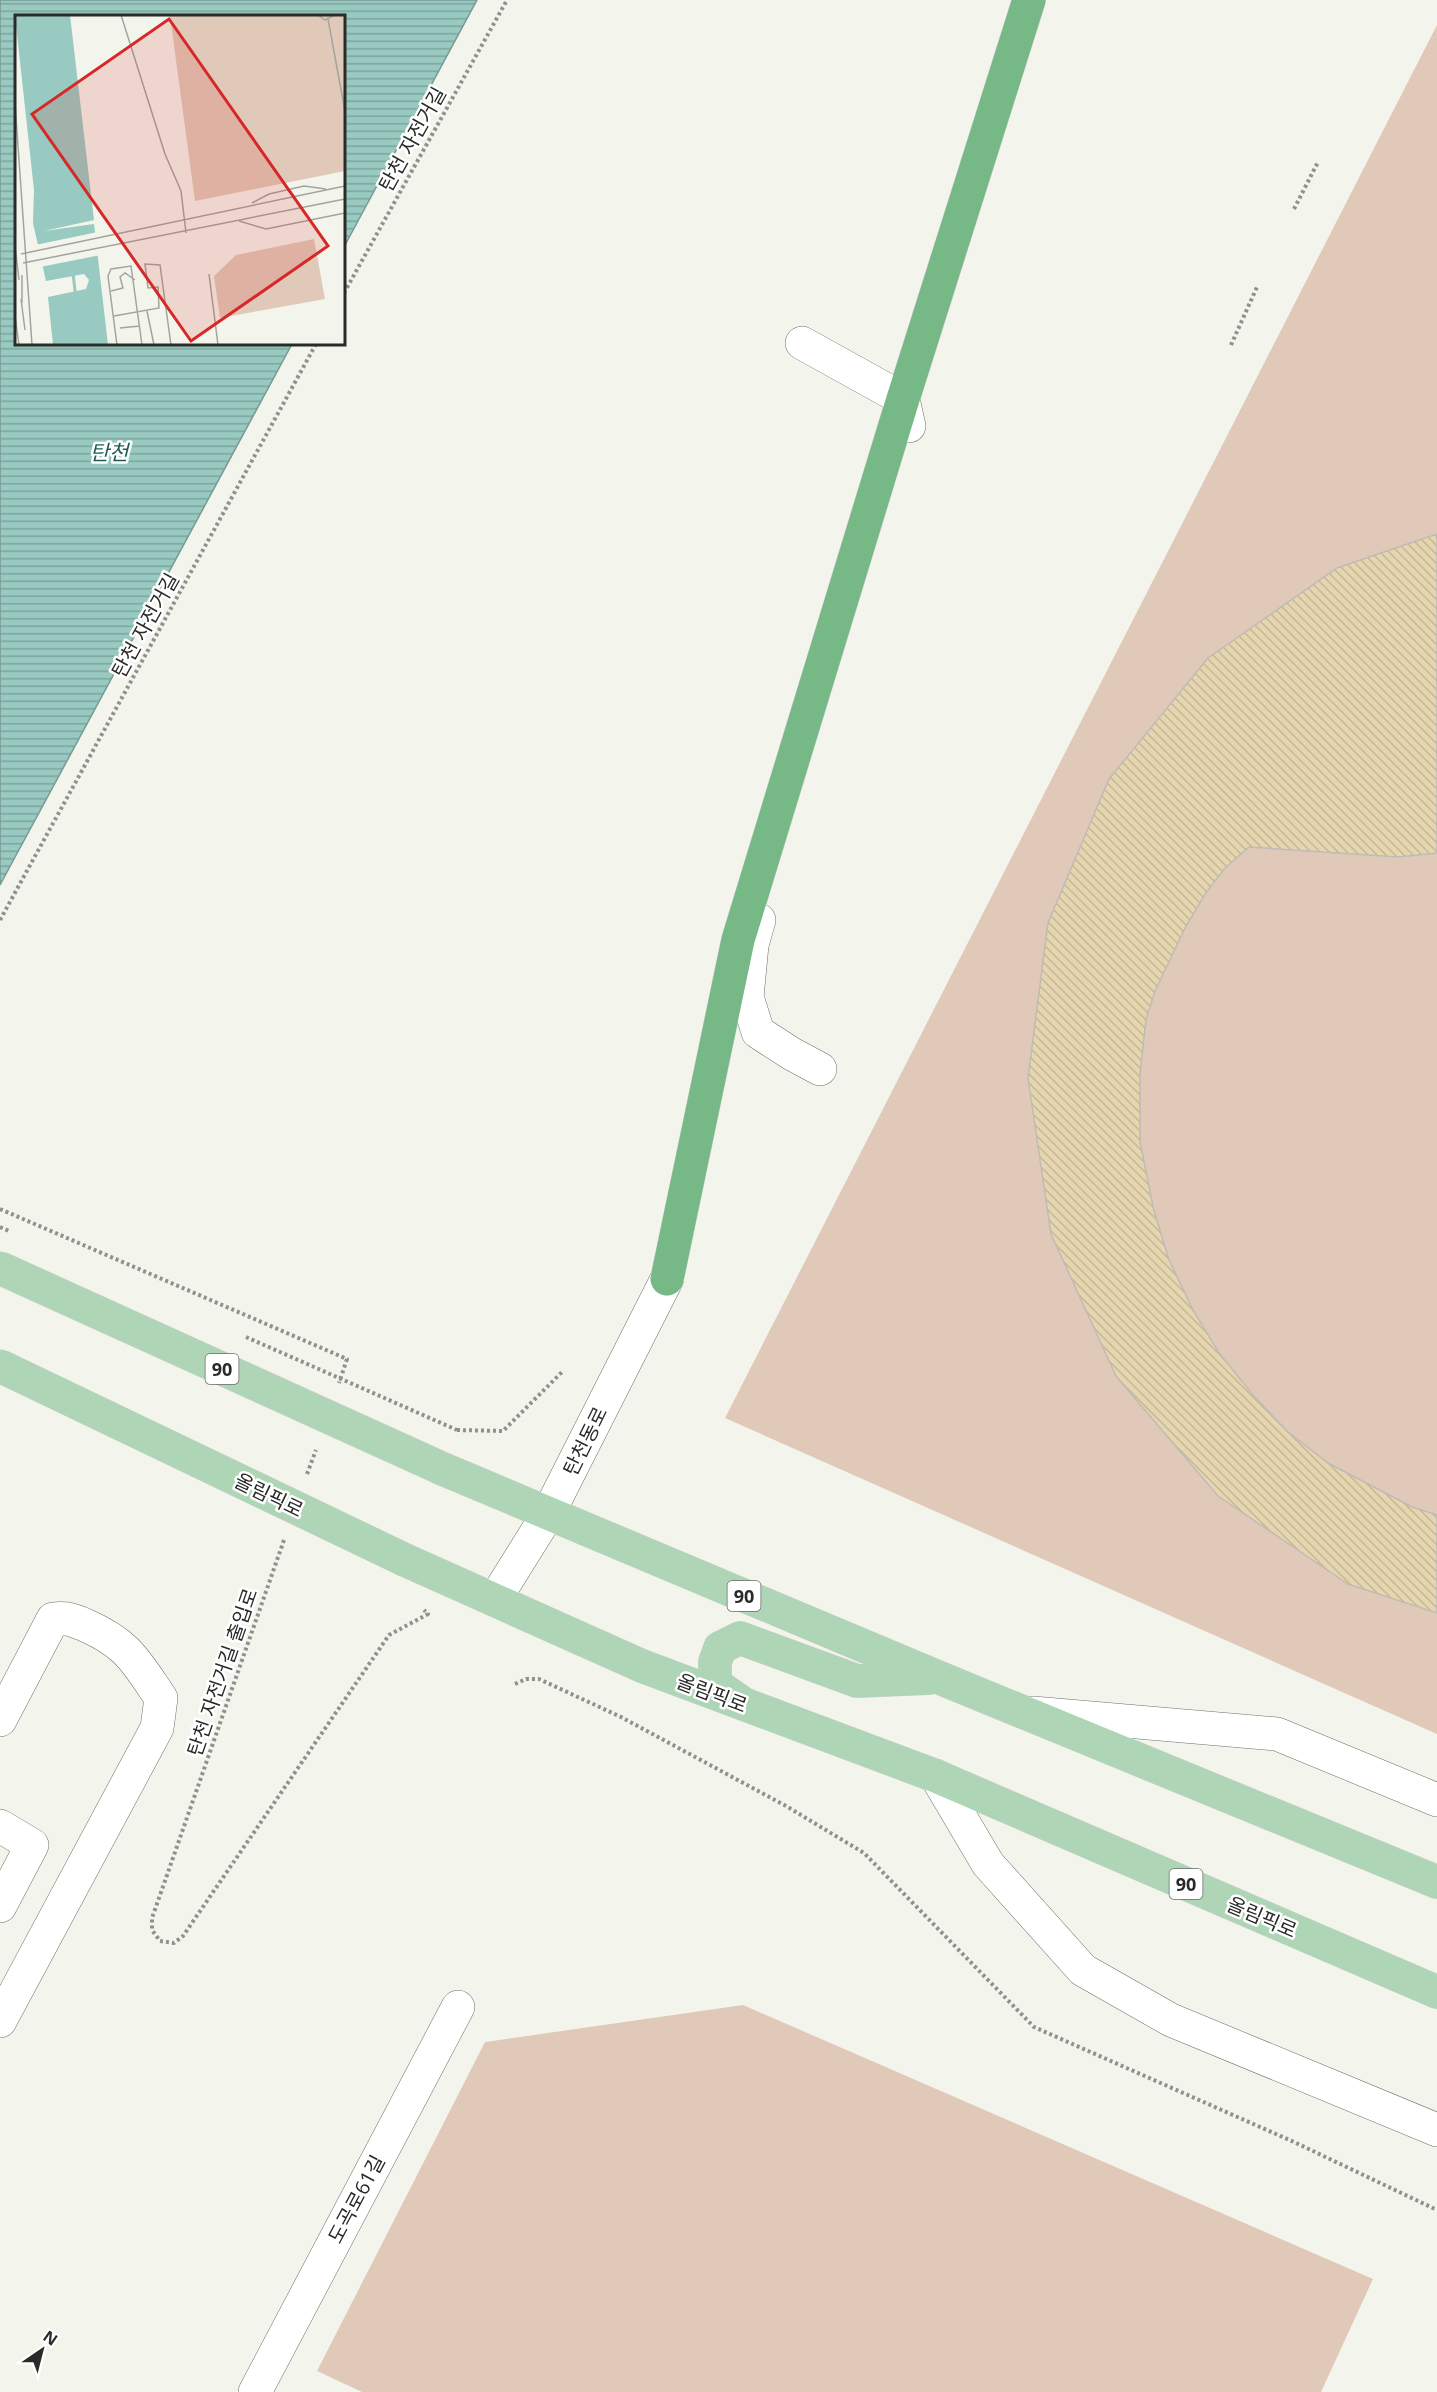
<svg xmlns="http://www.w3.org/2000/svg" width="1437" height="2392" viewBox="0 0 1437 2392" font-family="'Open Sans','Noto Sans KR',sans-serif">
	<defs>
		<pattern id="water-rules" width="6" height="5" patternUnits="userSpaceOnUse" patternTransform="scale(1.5)"><rect width="6" height="5" fill="#98cac1"/><path d="M0 2.5h6" fill="none" stroke="#7ca49d"/></pattern>
		<pattern id="building-back-hatch" width="6" height="6" patternUnits="userSpaceOnUse" patternTransform="scale(1.5)"><rect width="6" height="6" fill="#e6d6af"/><path d="M-1 5l2 2M0 0l6 6M5-1l2 2" fill="none" stroke="#c5b897"/></pattern>
	</defs>
	<rect width="100%" height="100%" fill="#f3f5ed"/>
	<path fill="#e0c9b9" d="M1437 25V1734L725 1418Z
		M743 2005 1373 2279 1321 2392H362L317 2371 485 2042Z"/>
	<path fill="url(#water-rules)" stroke="#779a93" stroke-width="1.5" d="M0 0H477L344 247V16H16V344H292L0 885Z"/>
	<path fill="url(#building-back-hatch)" stroke="#bfbcb5" stroke-width="1.5" d="M1437 534V853L1398 857 1249 847 1225 868 1205 894 1185 928 1155 991 1146 1019 1140 1074V1142L1154 1211 1169 1260 1193 1310 1219 1353 1253 1395 1288 1432 1328 1463 1412 1507 1437 1515V1613L1348 1584 1218 1496 1116 1376 1051 1234 1028 1078 1048 923 1109 779 1208 658 1337 568Z"/>
	<g fill="none" stroke-linecap="round" stroke-linejoin="round">
		<g stroke="#6f716a" stroke-width="34">
			<path id="minor" d="M802 343 903 399 909 426
				M759 920 752 945 747 997 758 1032 792 1054 820 1069
				M495 1599 548 1514 667 1279
				M1033 1713 1277 1734 1437 1800
				M0 1720 53 1619C66 1617 73 1620 85 1625 128 1644 135 1660 161 1698L157 1728 0 2021
				M936 1776 988 1864 1083 1970 1171 2020 1437 2130
				M0 1826 32 1845 0 1906
				M255 2392 458 2007"/>
		</g>
		<g stroke="#d0d0d0" stroke-width="34">
			<path id="major" d="M443 1469 940 1678 1437 1882
				M405 1560 642 1666 936 1776 1437 1992
				M741 1702 715 1684V1662L720 1648 740 1638 857 1681 929 1678"/>
		</g>
		<g stroke="#d0d0d0" stroke-width="34">
			<path id="highway" d="M667 1279 738 940 903 399 1029 0"/>
		</g>
		<path stroke="#90918c" stroke-width="4" stroke-dasharray="3 3" stroke-linecap="butt" d="M1294 209 1318 162
			M344 293 507 0
			M1231 345 1257 287
			M0 920 316 344
			M0 1209 347 1359 339 1383
			M457 1430 503 1431 562 1372
			M307 1474 316 1450
			M284 1540 152 1918V1930L160 1941 174 1943 183 1936 389 1635 428 1614 424 1610
			M515 1684 526 1679H539L621 1717 786 1806 864 1853 1034 2027 1294 2142 1437 2210"/>
		<use href="#minor" stroke="#fff" stroke-width="33"/>
		<use href="#major" stroke="#add5b6" stroke-width="33"/>
		<use href="#highway" stroke="#76b986" stroke-width="33"/>
		<g stroke="#d0d0d0" stroke-width="34" stroke-linecap="butt">
			<path id="major-bridge" d="M0 1268 443 1469
				M0 1366 405 1560"/>
		</g>
		<path stroke="#90918c" stroke-width="4" stroke-dasharray="3 3" stroke-linecap="butt" d="M0 1227 9 1231
			M246 1337 457 1430"/>
		<use href="#major-bridge" stroke="#add5b6" stroke-width="33"/>
	</g>
	<g text-anchor="middle" dominant-baseline="central" stroke-width="5" stroke-linejoin="round" paint-order="stroke">
		<g fill="#fff" stroke="#6a6b68" stroke-width="1.5">
			<rect x="205.5" y="1354" width="33" height="30" rx="4.5"/>
			<rect x="727.5" y="1581" width="33" height="30" rx="4.5"/>
			<rect x="1169.5" y="1869" width="33" height="30" rx="4.5"/>
		</g>
		<g font-size="18" font-weight="bold" fill="#2a2b28">
			<text x="222" y="1369">90</text>
			<text x="744" y="1596">90</text>
			<text x="1186" y="1884">90</text>
		</g>
		<g font-size="20" fill="#2a2b28" stroke="#fff">
			<text transform="translate(412 139) rotate(-61)">탄천 자전거길</text>
			<text transform="translate(145 625) rotate(-61)">탄천 자전거길</text>
			<text transform="translate(585 1441) rotate(-64)">탄천동로</text>
			<text transform="translate(269 1495) rotate(26)">올림픽로</text>
			<text transform="translate(222 1672) rotate(-71)">탄천 자전거길 출입로</text>
			<text transform="translate(712 1693) rotate(21)">올림픽로</text>
			<text transform="translate(1262 1917) rotate(23)">올림픽로</text>
			<text transform="translate(356 2199) rotate(-62)">도곡로61길</text>
		</g>
		<g font-size="21" font-style="italic" fill="#1c5e56" stroke="#fff">
			<text x="109" y="452">탄천</text>
		</g>
	</g>
	<g transform="translate(15 15)">
		<rect width="330" height="330" fill="#f3f5ed"/>
		<path d="M330 0V156L180 186 155 1ZM299 224 310 284 205 303 199 261 221 240Z" fill="#e0c9b9"/>
		<path d="M222 0 208 18 191 29 180 23 182 4Z" fill="#e0c9b9"/>
		<path d="M55 0 79 205 29 216 79 209 93 330H38L33 282 71 274 74 265 69 259 31 266 18 208 19 175 0 1Z" fill="#98cac1"/>
		<path d="M83 217 86 240 25 252 20 230Z" fill="#f3f5ed"/>
		<path fill="none" stroke="#98cac1" stroke-width="3" d="M57 250 61 284"/>
		<path fill="none" stroke="#a3a49e" stroke-width="1.5" d="M106 0 150 139 166 176M303 0 310 5 320 0M313 4 330 96M0 88 17 330M166 176 171 218M237 188 254 179 289 171 311 174M224 206 251 214 330 198M0 231 4 265M6 239 330 171M8 248 330 184M194 259 203 330M7 260V288M96 276 108 273 105 262 110 258 120 265M6 284 10 315M132 296 139 330M0 301 4 330M99 301 144 293 143 272 133 273 130 249 145 250 156 330M105 313 125 311M102 330 93 261 96 254 116 251 127 330"/>
		<path fill="#d62828" fill-opacity="0.15" stroke="#d62828" stroke-width="3" d="M154 4 313 231 176 326 17 99Z"/>
		<rect width="330" height="330" fill="none" stroke="#2a2b28" stroke-width="3"/>
	</g>
	<g transform="translate(42 2350) rotate(35)" stroke="#ffffff" stroke-width="4.5" paint-order="stroke">
	<path d="M0-4.5L10 22L0 15L-10 22Z" fill="#2a2b28"/>
	<text y="-9" font-size="16" font-weight="bold" text-anchor="middle" fill="#2a2b28">N</text>
	</g>
</svg>
